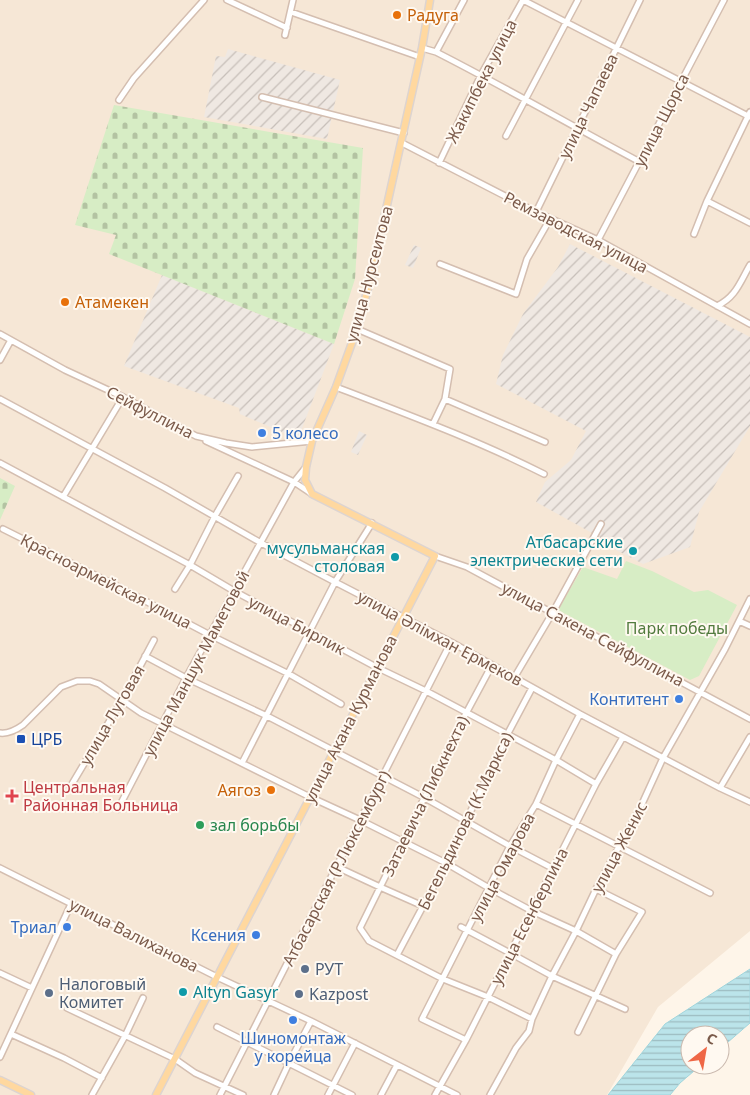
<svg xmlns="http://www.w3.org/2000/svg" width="750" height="1095" viewBox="0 0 750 1095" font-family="'Noto Sans',sans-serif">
	<defs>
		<pattern id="industrial-furrows" width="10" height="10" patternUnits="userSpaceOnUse" patternTransform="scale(1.25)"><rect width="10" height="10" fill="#efe8e2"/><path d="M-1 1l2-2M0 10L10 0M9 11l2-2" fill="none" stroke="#c7bfb9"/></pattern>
		<pattern id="cemetery-stones" width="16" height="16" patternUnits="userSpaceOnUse" patternTransform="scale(1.25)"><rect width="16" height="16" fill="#d7edc5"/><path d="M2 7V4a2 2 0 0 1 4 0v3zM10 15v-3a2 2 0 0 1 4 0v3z" fill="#b3c3a2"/></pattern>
		<pattern id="water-rules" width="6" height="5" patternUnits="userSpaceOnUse" patternTransform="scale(1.25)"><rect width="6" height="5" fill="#bbe4ea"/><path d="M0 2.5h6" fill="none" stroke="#9dbcc0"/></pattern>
	</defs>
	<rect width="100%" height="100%" fill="#fef5e9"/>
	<path fill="#f6e7d6" d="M0 0H750V931L658 1007 607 1095H0Z"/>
	<path fill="url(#industrial-furrows)" d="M228 49 340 80 327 139 204 117 216 56 225 57Z
		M570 244 750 337V426L699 512 690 547 643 564 616 550 592 533 536 502 545 482 571 460 586 431 496 384 503 355 523 314 558 267Z
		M414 245 421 248 413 268 405 265Z
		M162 275 334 344 298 439 240 414 239 408 124 366Z
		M359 431 367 435 358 455 351 452Z"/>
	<path fill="url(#cemetery-stones)" d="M114 105 363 148 355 279 334 344 109 254 116 235 75 225Z
		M0 478 15 486 0 520Z"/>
	<path fill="#d7edc5" d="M626 561 652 571 694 592 708 590 737 605 699 676 690 680 558 610 583 567 617 579Z"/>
	<path fill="url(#water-rules)" stroke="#a0d5dc" d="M750 969V1023L720 1049V1035H690V1065H701L680 1083 670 1095H608L665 1024Z"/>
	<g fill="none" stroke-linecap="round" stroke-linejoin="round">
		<g stroke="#d4beb0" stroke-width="8">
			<path id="minor" d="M227 0 287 28
				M291 12 420 57
				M285 35 293 0
				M422 48 436 52 464 0
				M436 52C505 87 572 126 640 162
				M262 97 404 133
				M119 100 134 78 204 0
				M506 136 578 0
				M402 143 536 212 598 240 750 324
				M439 163 481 75 523 0 750 117
				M707 201 750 223
				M536 212 640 0
				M694 234 707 201 750 112
				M598 240 724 0
				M440 264 516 294 527 259 550 219
				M717 306C736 297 740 282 750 265
				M357 329 450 369 445 399 433 424
				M0 334 65 370 123 397 196 436 226 443 252 447 312 441
				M0 360 11 340
				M336 387C406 414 477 440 544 474
				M0 399 165 488 261 543 335 582 451 642 580 714 720 788 750 802
				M445 399 545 442
				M206 441 294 482 312 494
				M0 463 190 565 234 591 376 667 426 691 556 760 596 784
				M63 497 123 397
				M3 529 115 585 210 635 289 674 341 704
				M435 556 467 567 750 719
				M175 589 190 565 215 516 238 476
				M739 621 750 626
				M145 656 186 678 267 716 425 798 510 846 554 869
				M492 665 463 719 360 928 369 941 443 979 488 997 532 1019
				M514 678 553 612 601 524
				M0 733C8 734 16 730 23 725L61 687 77 681H90L99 684 141 713 310 797 360 820 446 863 489 888 532 911 576 931 616 954
				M242 763 335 582 372 523
				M720 788 750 737
				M69 789 122 700 154 640
				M536 804 710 893
				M118 809 186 678 294 482 306 467
				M337 867 380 887 423 906
				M0 868 217 977 311 1021 457 1095
				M461 927 510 953 552 976 625 1009
				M397 955 446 863 507 735 532 688
				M0 973 32 988
				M67 1008 175 1059 195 1073 243 1095
				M217 1027 352 1095
				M578 1032 616 954 642 912 596 889
				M11 1034 64 1058 102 1078
				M466 1040 422 1019 510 846 536 804 556 760 580 714
				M0 1057 71 904
				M92 1095 125 1036 143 998
				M220 1095 451 642
				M274 1095 289 1063 311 1021
				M328 1095 355 1043
				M381 1095 397 1065
				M435 1095 466 1040 596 784 623 737
				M490 1095 516 1048 529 1031 532 1019 552 976 576 931 596 889 642 804 663 758 725 649 750 599"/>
		</g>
		<g stroke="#ddd4d0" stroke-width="9">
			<path id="major" d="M0 1080 31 1095
				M156 1095 435 556 312 494 305 480 306 467 312 441 336 387 357 329 371 277 422 48 430 0"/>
		</g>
		<use href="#minor" stroke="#fff" stroke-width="5"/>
		<use href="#major" stroke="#ffd89f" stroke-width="6"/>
	</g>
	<g fill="#e8710a" stroke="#fff9f1" stroke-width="2">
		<circle cx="397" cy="15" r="5"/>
		<circle cx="65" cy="302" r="5"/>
		<circle cx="271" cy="790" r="5"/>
	</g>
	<g fill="#3f7fe0" stroke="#fff9f1" stroke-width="2">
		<circle cx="262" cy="433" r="5"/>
		<circle cx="679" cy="699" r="5"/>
		<circle cx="67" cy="927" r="5"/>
		<circle cx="256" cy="935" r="5"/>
		<circle cx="293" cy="1020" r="5"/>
	</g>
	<g fill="#0f9aa8" stroke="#fff9f1" stroke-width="2">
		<circle cx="633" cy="551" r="5"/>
		<circle cx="395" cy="557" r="5"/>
		<circle cx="183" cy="992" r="5"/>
	</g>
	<rect fill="#1a4fb4" stroke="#fff9f1" stroke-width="2" x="16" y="734" width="10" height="10" rx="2.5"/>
	<path fill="#e0444e" stroke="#fff9f1" stroke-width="2" d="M9.5 788.5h5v5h5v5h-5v5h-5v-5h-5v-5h5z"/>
	<circle fill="#2e9e5b" stroke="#fff9f1" stroke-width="2" cx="200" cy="825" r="5"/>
	<g fill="#5c6f8a" stroke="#fff9f1" stroke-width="2">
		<circle cx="305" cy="969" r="5"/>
		<circle cx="49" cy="993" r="5"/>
		<circle cx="299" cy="994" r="5"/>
	</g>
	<g text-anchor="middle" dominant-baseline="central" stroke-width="4" stroke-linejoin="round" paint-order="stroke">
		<g font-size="16" fill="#c56008" stroke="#fff9f1" text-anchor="start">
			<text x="407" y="15">Радуга</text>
			<text x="75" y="302">Атамекен</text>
			<text x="261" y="790" text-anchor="end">Аягоз</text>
		</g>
		<g font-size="16" fill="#7b5a4a" stroke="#fff9f1">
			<text transform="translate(481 81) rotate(-63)">Жакипбека улица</text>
			<text transform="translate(588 106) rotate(-64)">улица Чапаева</text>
			<text transform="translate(661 120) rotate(-63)">улица Щорса</text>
			<text transform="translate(576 232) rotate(27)">Ремзаводская улица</text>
			<text transform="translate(369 274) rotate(-75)">улица Нурсеитова</text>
			<text transform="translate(150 412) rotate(27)">Сейфуллина</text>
			<text transform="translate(106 581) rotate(27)">Красноармейская улица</text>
			<text transform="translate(297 625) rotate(28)">улица Бирлик</text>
			<text transform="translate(593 634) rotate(28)">улица Сакена Сейфуллина</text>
			<text transform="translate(440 638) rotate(28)">улица Әлімхан Ермеков</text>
			<text transform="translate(196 663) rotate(-62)">улица Маншук Маметовой</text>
			<text transform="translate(112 715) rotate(-60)">улица Луговая</text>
			<text transform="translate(350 719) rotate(-63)">улица Акана Курманова</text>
			<text transform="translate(425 796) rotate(-64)">Затаевича (Либкнехта)</text>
			<text transform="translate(465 821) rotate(-64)">Бегельдинова (К.Маркса)</text>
			<text transform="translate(619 847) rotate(-62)">улица Женис</text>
			<text transform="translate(502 867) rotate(-62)">улица Омарова</text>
			<text transform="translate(336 868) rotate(-63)">Атбасарская (Р.Люксембург)</text>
			<text transform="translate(529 916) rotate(-63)">улица Есенберлина</text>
			<text transform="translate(134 935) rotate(27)">улица Валиханова</text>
		</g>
		<g font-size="16" fill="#366cbe" stroke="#fff9f1" text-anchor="end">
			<text x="272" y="433" text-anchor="start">5 колесо</text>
			<text x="669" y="699">Контитент</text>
			<text x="57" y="927">Триал</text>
			<text x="246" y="935">Ксения</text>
			<text x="293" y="1038" text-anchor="middle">Шиномонтаж<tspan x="293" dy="18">у корейца</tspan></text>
		</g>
		<g font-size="16" fill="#0d838f" stroke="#fff9f1" text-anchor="end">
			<text x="623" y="542">Атбасарские<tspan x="623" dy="18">электрические сети</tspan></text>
			<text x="385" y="548">мусульманская<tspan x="385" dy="18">столовая</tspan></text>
			<text x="193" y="992" text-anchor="start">Altyn Gasyr</text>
		</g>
		<g font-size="16" fill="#527b3e" stroke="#fff9f1">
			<text x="677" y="628">Парк победы</text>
		</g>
		<g font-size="16" fill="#164399" stroke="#fff9f1" text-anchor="start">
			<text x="31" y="739">ЦРБ</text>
		</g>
		<g font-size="16" fill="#be3a42" stroke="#fff9f1" text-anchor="start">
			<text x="23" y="787">Центральная<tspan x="23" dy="18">Районная Больница</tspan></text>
		</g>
		<g font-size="16" fill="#27864d" stroke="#fff9f1" text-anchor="start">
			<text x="210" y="825">зал борьбы</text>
		</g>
		<g font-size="16" fill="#4e5e75" stroke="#fff9f1" text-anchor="start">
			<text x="315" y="969">РУТ</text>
			<text x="59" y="984">Налоговый<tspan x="59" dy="18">Комитет</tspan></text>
			<text x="309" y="994">Kazpost</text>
		</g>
	</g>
	<g transform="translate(705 1050) rotate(31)"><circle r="24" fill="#fff9f1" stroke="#cab9ae"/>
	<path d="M0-4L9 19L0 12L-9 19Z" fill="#ef6746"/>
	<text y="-8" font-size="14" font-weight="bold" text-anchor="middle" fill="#7b5a4a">С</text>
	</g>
</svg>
